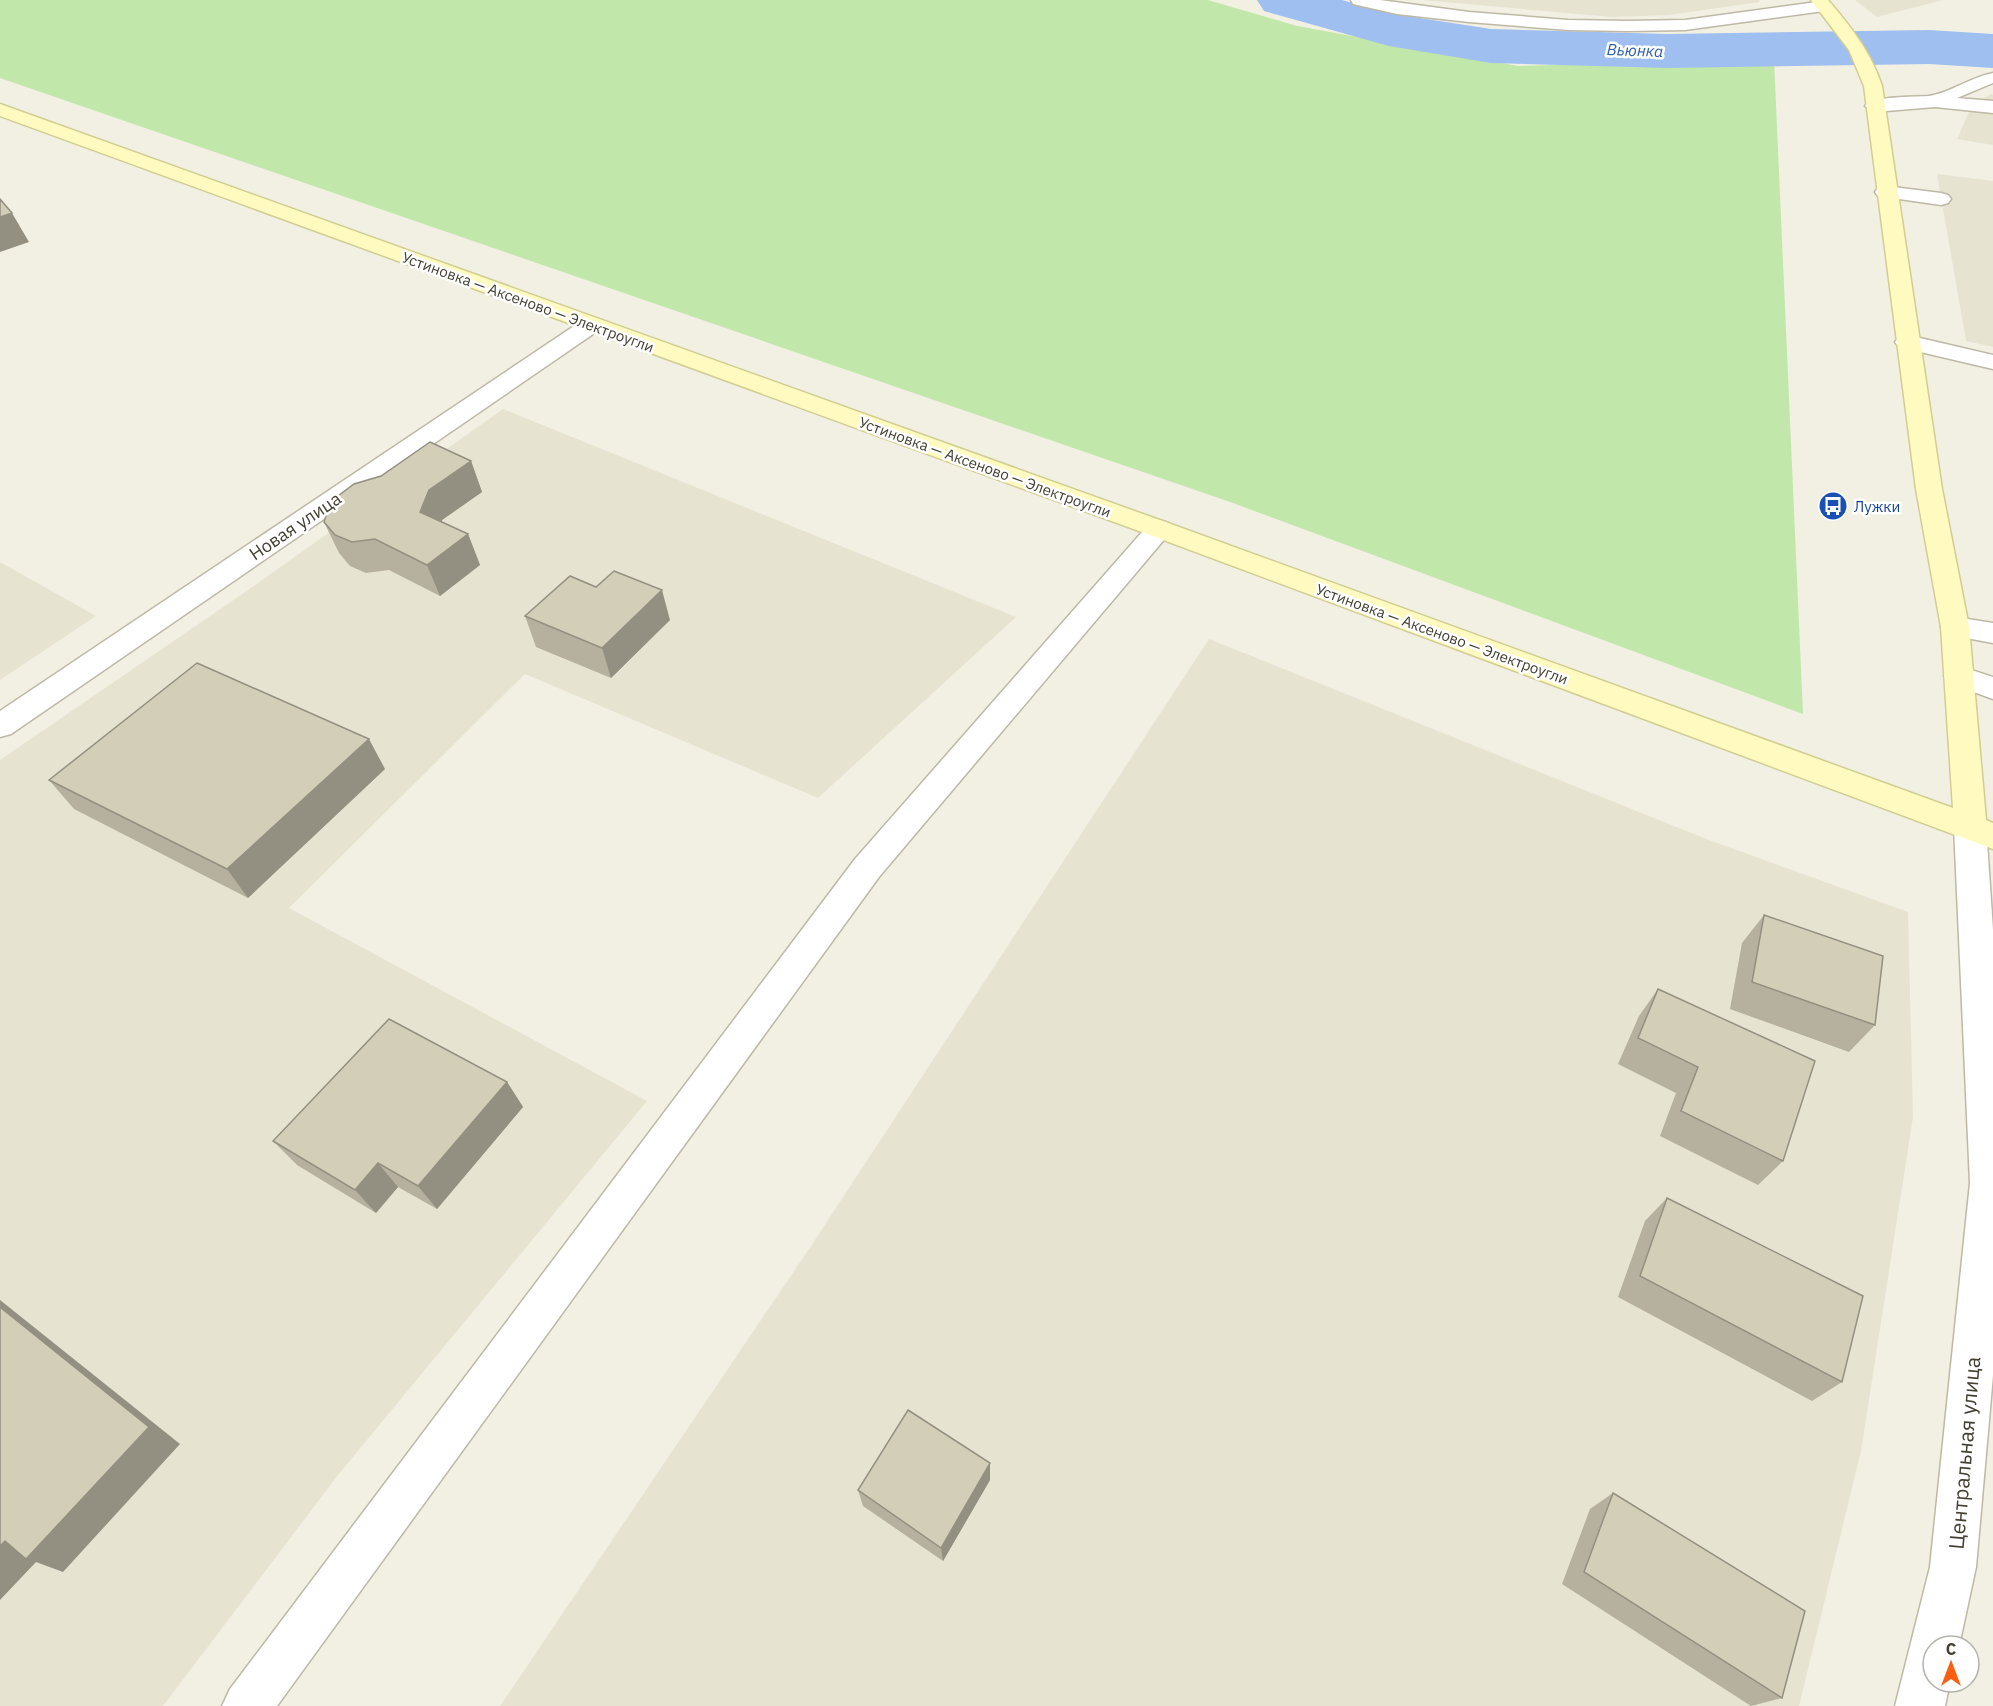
<svg xmlns="http://www.w3.org/2000/svg" width="1993" height="1706" viewBox="0 0 1993 1706" font-family="'IBM Plex Sans',sans-serif">
	<rect width="100%" height="100%" fill="#f2f0e3"/>
	<path fill="#e6e3d1" d="M1422 0H1759L1760 2 1669 15 1612 17Z
		M1855 0H1943L1877 17Z
		M1991 94 1993 95V145L1957 139 1972 105Z
		M1937 174 1993 181V347L1966 341Z
		M503 409 1016 617 818 798 525 674 289 908 647 1101 338 1475 163 1706H0V760L251 588Z
		M0 562 96 616 0 680Z
		M1209 639 1709 840 1908 912 1913 1117 1861 1451 1799 1706H500L811 1246Z"/>
	<path fill="#c1e7ab" d="M0 0H1208L1297 26 1518 66 1774 59 1803 714 1233 503 0 78Z"/>
	<g fill="none" stroke-linecap="round" stroke-linejoin="round">
		<path fill="#9ebff0" fill-rule="evenodd" d="M1949 46H1955L1993 61V67L1949 50Z"/>
		<path fill="#9ebff0" fill-rule="evenodd" d="M1257 0H1342L1394 14 1491 29 1668 34 1929 30 1993 34V68L1929 64 1668 68 1491 63 1389 46 1264 11Z"/>
		<g stroke="#bdb9a6" stroke-width="3">
			<path id="lane" d="M1993 73V83L1957 98 1993 101V113L1935 107 1874 112 1865 106C1871 96 1914 97 1928 96 1948 94 1971 77 1993 73Z
				M1885 186 1941 193 1948 195 1951 199 1948 203 1941 205 1878 196 1875 192 1878 188Z
				M1959 666 1993 677V699L1949 683 1944 676 1949 669Z"/>
		</g>
		<g stroke="#bdb9a6" stroke-width="3">
			<path id="street" d="M1351 0H1380L1469 12 1568 20 1628 21 1685 20 1824 1 1832 6 1824 11 1685 30 1628 31 1568 30 1469 22 1397 14 1353 4Z
				M591 318 599 320 602 325 599 330 11 734 0 737V711L583 320Z
				M1907 335 1993 355V369L1899 347 1895 342 1899 337Z
				M1159 520 1168 523 1172 529 1168 535 879 877 277 1706H222L230 1689 855 859 1150 523Z
				M1955 617 1993 623V643L1945 634 1941 627 1945 620Z
				M1970 814 1981 818 1986 827 1993 930V1375L1976 1567 1959 1646H1933V1682H1950L1945 1706H1895L1930 1567 1970 1183 1954 827 1959 818Z"/>
		</g>
		<g stroke="#d2cd92" stroke-width="3">
			<path id="secondary" d="M1811 0H1828C1851 27 1871 52 1882 86L1942 489 1969 627 1986 820 1993 823V849L1150 535 0 116V104L1168 523 1953 808 1941 627 1916 489 1864 86 1849 50Z"/>
		</g>
		<use href="#lane" fill="#fff" fill-rule="evenodd"/>
		<use href="#street" fill="#fff" fill-rule="evenodd"/>
		<use href="#secondary" fill="#fffbc0" fill-rule="evenodd"/>
	</g>
	<path fill="#b5b19e" d="M471 461 482 492 442 520 441 522 468 534 480 565 440 596 389 570 366 573 350 566 339 553 324 522Z
		M525 616 670 620 611 678 536 647Z
		M385 769 248 898 74 809 49 780Z
		M1764 915 1875 1025 1849 1052 1730 1009 1742 943Z
		M1658 989 1783 1161 1758 1185 1660 1136 1676 1093 1618 1064 1639 1016Z
		M507 1082 523 1107 437 1209 398 1187 376 1213 297 1165 273 1141Z
		M1667 1198 1842 1382 1812 1401 1618 1297 1645 1221Z
		M990 1463V1480L943 1561 863 1506 858 1490Z
		M1613 1493 1782 1698 1751 1706 1562 1584 1590 1509Z"/>
	<path fill="#949081" d="M12 213 29 242 0 252V217Z
		M471 461 482 492 442 520 433 543 420 512 429 490Z
		M468 534 480 565 440 596 427 565Z
		M662 590 670 620 611 678 602 648Z
		M369 739 385 769 248 898 227 869Z
		M507 1082 523 1107 437 1209 418 1186Z
		M378 1163 398 1187 376 1213 355 1190Z
		M0 1300 180 1444 63 1572 36 1562 0 1600V1546L5 1541Z
		M990 1463V1480L943 1561 941 1548Z"/>
	<path fill="#d3ceb8" stroke="#949081" stroke-width="1.5" d="M0 199 12 213 0 217Z
		M430 442 471 461 429 490 420 512 468 534 427 565 375 539 352 542 335 535 324 522 330 502 354 484 381 476Z
		M614 571 662 590 602 648 525 616 570 576 596 587Z
		M197 663 369 739 227 869 49 780Z
		M1764 915 1883 956 1875 1025 1752 982Z
		M1658 989 1815 1061 1783 1161 1681 1111 1698 1067 1638 1038Z
		M389 1019 507 1082 418 1186 378 1163 355 1190 273 1141Z
		M1667 1198 1863 1296 1842 1382 1640 1276Z
		M0 1307 149 1427 26 1559 5 1541 0 1546Z
		M908 1410 990 1463 941 1548 858 1490Z
		M1613 1493 1805 1611 1782 1698 1584 1572Z"/>
	<defs>
		<g id="bus-disc" transform="scale(1.5)"><circle r="9.5" fill="#1a4fb4" stroke="#fff"/><path d="M-5-6H5V4H4V6H2V4H-2V6H-4V4H-5ZM-3.5-4V0h7V-4ZM-3.5 1.2v1.5H-2V1.2ZM2 1.2v1.5H3.5V1.2Z" fill="#fff"/></g>
	</defs>
	<g fill-rule="evenodd">
		<use href="#bus-disc" x="1833" y="506"/>
	</g>
	<g text-anchor="middle" dominant-baseline="central" stroke-width="5" stroke-linejoin="round" paint-order="stroke">
		<g font-size="15" fill="#434033" stroke="#fff">
			<text transform="translate(528 302) rotate(20)">Устиновка — Аксеново — Электроугли</text>
			<text transform="translate(985 467) rotate(20)">Устиновка — Аксеново — Электроугли</text>
			<text transform="translate(1442 634) rotate(20)">Устиновка — Аксеново — Электроугли</text>
		</g>
		<g font-size="15" fill="#164399" stroke="#fff" text-anchor="start">
			<text x="1854" y="506">Лужки</text>
		</g>
		<g font-size="16" font-style="italic" fill="#2d60af" stroke="#fff">
			<text transform="translate(1635 50) rotate(2)">Вьюнка</text>
		</g>
		<g font-size="18" fill="#434033" stroke="#fff">
			<text transform="translate(295 526) rotate(-34)">Новая улица</text>
		</g>
		<g font-size="21" fill="#434033" stroke="#fff">
			<text transform="translate(1964 1453) rotate(-85)">Центральная улица</text>
		</g>
	</g>
	<g transform="translate(1951 1664)"><circle r="28" fill="#ffffff" stroke="#b4b3ad" stroke-width="1.5"/>
	<path d="M0-4.5L10 22L0 15L-10 22Z" fill="#fa6011"/>
	<text y="-9" font-size="16" font-weight="bold" text-anchor="middle" fill="#434033">С</text>
	</g>
</svg>
